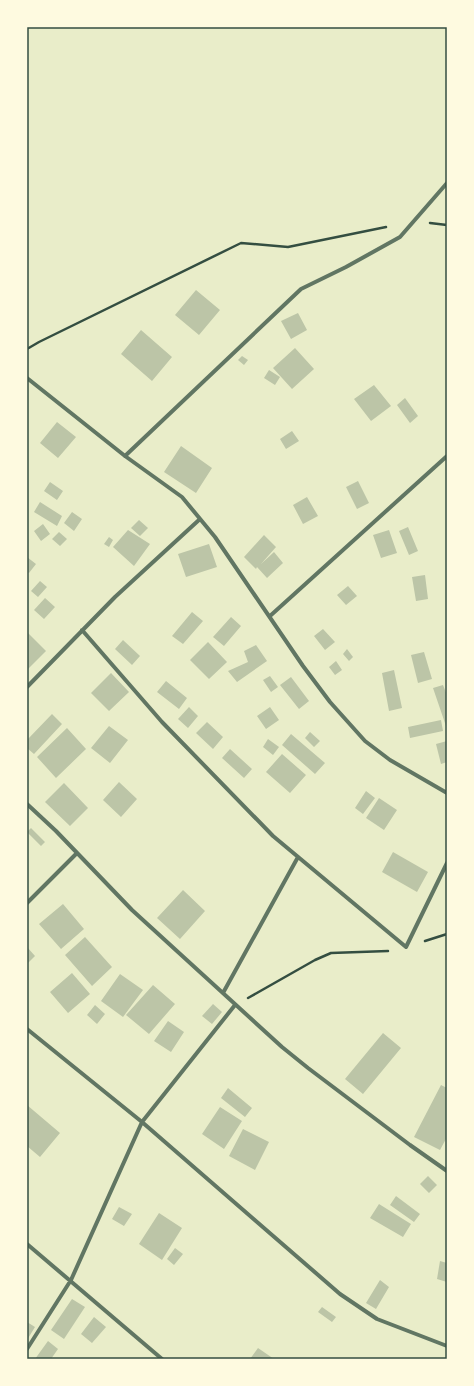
<svg xmlns="http://www.w3.org/2000/svg" width="474" height="1386" viewBox="0 0 474 1386" font-family="'DM Sans',sans-serif">
	<rect width="100%" height="100%" fill="#e9edc9"/>
	<path fill="#bcc5a7" d="M196 290 220 310 199 335 175 315Z
		M298 313 307 330 291 339 281 321Z
		M141 330 172 357 152 381 121 354Z
		M295 348 314 369 292 389 273 368Z
		M242 356 248 360 244 365 238 360Z
		M269 370 280 377 275 385 264 378Z
		M374 385 391 406 371 421 354 399Z
		M405 398 418 416 410 423 397 405Z
		M57 422 76 437 58 458 40 443Z
		M292 431 299 441 286 449 280 439Z
		M181 446 212 468 196 493 164 472Z
		M358 481 369 503 357 509 346 487Z
		M50 482 63 491 57 500 44 491Z
		M307 497 318 516 303 524 293 505Z
		M40 502 62 516 57 526 34 512Z
		M72 512 82 519 74 531 64 523Z
		M139 520 148 528 140 536 131 528Z
		M43 524 50 534 41 541 34 531Z
		M408 527 418 551 409 555 399 531Z
		M128 530 150 544 134 566 113 547Z
		M389 530 397 553 381 558 373 535Z
		M59 532 67 539 60 546 52 539Z
		M264 535 276 547 261 564 274 552 283 563 267 578 257 567 256 569 244 557Z
		M109 537 113 540 109 547 104 544Z
		M209 544 217 567 186 577 178 554Z
		M27 557 36 564 29 573 27 572Z
		M425 575 428 599 416 601 412 577Z
		M40 581 47 587 38 597 31 591Z
		M348 586 357 596 346 605 337 595Z
		M45 598 55 607 44 619 34 610Z
		M192 612 203 621 183 644 172 636Z
		M231 617 241 626 224 646 213 637Z
		M323 629 335 642 325 650 314 636Z
		M27 632 46 651 27 670Z
		M123 640 140 656 132 665 115 649Z
		M208 642 227 662 209 679 190 660Z
		M256 645 267 661 237 682 228 671 248 662 244 651Z
		M347 649 353 657 349 661 343 654Z
		M424 652 432 679 418 683 411 655Z
		M336 661 342 670 335 675 329 667Z
		M394 670 402 708 389 711 382 673Z
		M111 673 129 692 109 711 91 693Z
		M270 676 278 687 271 692 263 680Z
		M291 677 309 701 299 709 280 685Z
		M166 681 187 698 179 709 157 692Z
		M443 685 447 695V729L433 688Z
		M189 707 198 716 188 728 178 719Z
		M270 707 279 720 266 729 257 716Z
		M52 714 62 724 34 754 27 748V740Z
		M441 720 443 731 410 738 408 727Z
		M207 722 223 737 213 749 196 733Z
		M109 726 128 740 110 763 91 748Z
		M67 728 86 749 56 778 37 757Z
		M310 732 320 741 314 747 305 738Z
		M291 734 325 763 315 774 282 745Z
		M268 739 279 747 273 755 263 747Z
		M447 741V762L441 764 436 744Z
		M230 749 252 769 244 778 222 758Z
		M282 754 306 775 290 793 266 772Z
		M119 782 137 799 121 817 103 800Z
		M64 783 88 808 70 826 45 802Z
		M366 791 375 798 363 814 355 808Z
		M379 798 397 810 384 830 366 818Z
		M31 828 45 842 41 846 27 832Z
		M393 852 428 872 417 892 382 872Z
		M183 890 205 911 180 939 157 918Z
		M63 904 84 929 61 949 39 924Z
		M85 937 112 967 92 986 65 955Z
		M27 947 35 956 27 964Z
		M72 973 90 994 68 1013 50 992Z
		M120 974 143 990 123 1017 101 1001Z
		M153 985 175 1004 149 1034 126 1015Z
		M213 1004 222 1012 212 1024 202 1016Z
		M95 1005 105 1014 97 1024 87 1015Z
		M168 1021 184 1032 171 1052 154 1041Z
		M383 1033 401 1048 363 1094 345 1079Z
		M441 1085 447 1088V1137L440 1150 414 1137Z
		M228 1088 252 1108 245 1117 221 1098Z
		M27 1105 60 1133 40 1157 27 1146Z
		M220 1107 242 1121 224 1149 202 1134Z
		M243 1129 269 1142 255 1170 229 1156Z
		M428 1176 437 1185 429 1193 420 1184Z
		M396 1196 420 1214 414 1222 390 1205Z
		M379 1204 411 1224 403 1237 370 1218Z
		M119 1207 132 1214 124 1226 112 1219Z
		M159 1213 182 1228 162 1260 139 1244Z
		M175 1248 183 1254 174 1265 167 1259Z
		M440 1261 447 1263V1282L437 1279Z
		M380 1280 389 1287 376 1309 366 1303Z
		M72 1299 85 1307 64 1339 51 1330Z
		M322 1307 336 1317 332 1322 318 1312Z
		M94 1317 106 1327 92 1343 81 1334Z
		M27 1322 35 1327 27 1340Z
		M48 1341 58 1349 51 1359H35Z
		M258 1348 274 1359H250Z"/>
	<g fill="none" stroke-linecap="round" stroke-linejoin="round">
		<path stroke="#344e41" stroke-width="2.5" d="M430 223 447 225
			M27 349 39 342 241 243 288 247 386 227
			M425 941 447 934
			M248 998 315 960 331 953 388 951"/>
		<path stroke="#617663" stroke-width="4" d="M27 378 125 456 182 497 215 537 303 666 330 702 365 741 390 760 447 793
			M125 456 301 289 346 267 400 237 447 183
			M270 616 447 456
			M82 630 162 722 273 836 406 947 447 863
			M27 687 115 597 200 519
			M27 804 56 831 132 910 282 1047 308 1068 410 1145 447 1171
			M27 903 77 853
			M223 993 298 857
			M27 1029 142 1122 340 1294 377 1319 447 1346
			M27 1244 162 1359
			M27 1349 71 1280 142 1122 235 1005"/>
	</g>
	<rect width="474" height="1386" fill="none" stroke="#fefae0" stroke-width="56"/>
	<rect x="28" y="28" width="418" height="1330" fill="none" stroke="#344e41" stroke-width="1.5"/>
</svg>
